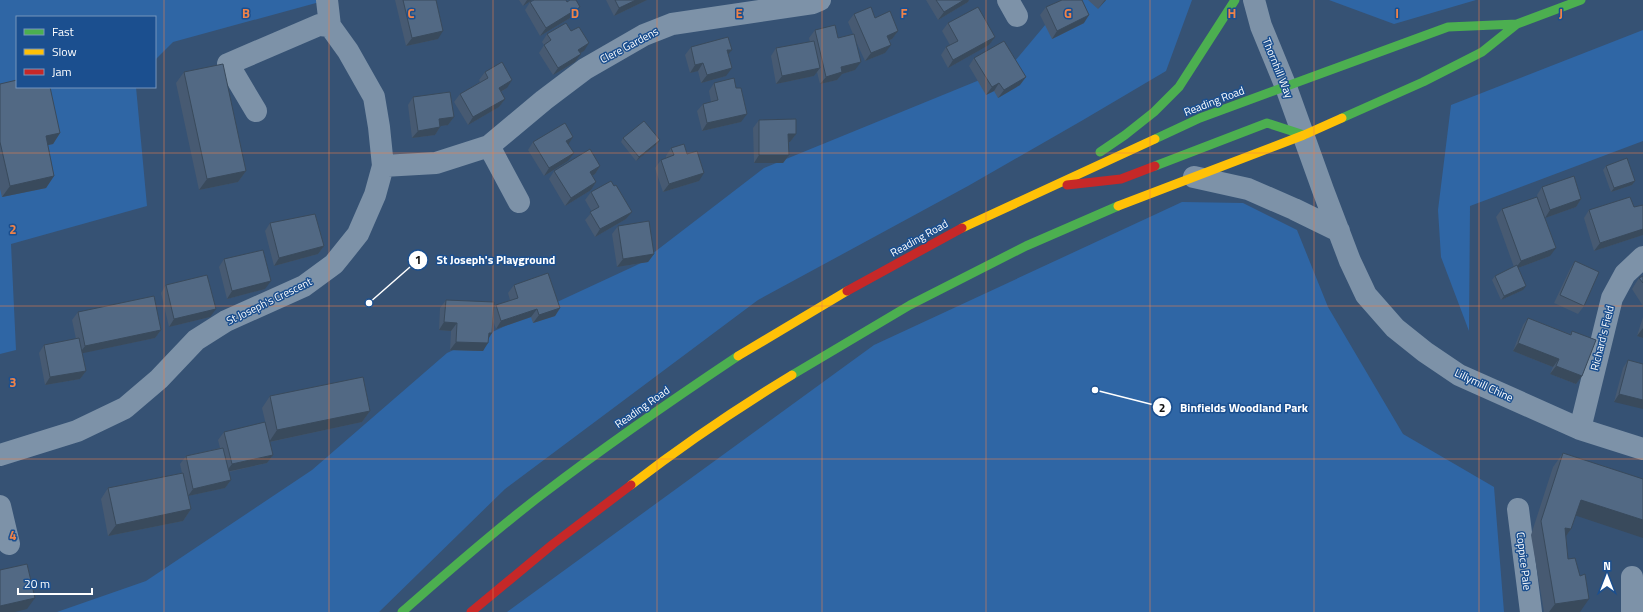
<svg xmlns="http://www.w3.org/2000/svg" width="1643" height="612" viewBox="0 0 1643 612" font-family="'Titillium Web',sans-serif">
	<rect width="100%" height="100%" fill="#365274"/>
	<path fill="#2f66a5" d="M0 0H327L173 42 155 60V17H17V87H136L147 206 11 244 16 350 0 354Z
		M1066 0H1192L1166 71 1083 120 968 186 758 300 505 489 379 612H57L146 581 312 470 447 353 639 264 764 168 1009 68Z
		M1329 0H1476L1394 24Z
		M1643 30V141L1470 206 1469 331 1441 257 1438 210 1451 105Z
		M1182 202 1243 203 1297 230 1328 307 1403 434 1494 487 1504 612H507L874 345Z"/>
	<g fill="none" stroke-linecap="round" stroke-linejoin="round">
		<path stroke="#7d92a8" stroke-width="22" d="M1008 0 1017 16
			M1254 0 1261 26 1286 87 1323 190 1350 261 1366 295 1395 328 1425 352 1459 375 1580 429 1643 449
			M256 111 228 64 319 25 330 26
			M489 146 519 202
			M383 166 436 163 489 146 544 100 585 69 644 35 672 24 813 3 820 0
			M1194 177 1248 189 1294 209 1339 231
			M1580 429 1612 298 1625 274 1643 257
			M0 455 77 431 125 408 159 379 196 340 226 321 304 286 334 264 358 234 375 195 383 166 379 127 374 97 348 51 330 26 327 0
			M0 506 9 544
			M1518 509 1531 612
			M1632 577V612"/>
		<path stroke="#4caf50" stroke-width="9" d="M1342 118 1423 82 1482 52 1517 24 1581 0
			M1155 139 1200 118 1448 27 1517 24
			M1100 152 1125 135 1154 112 1179 87 1235 0
			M1155 166 1267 123 1304 135
			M792 375 910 305 1026 246 1118 206
			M402 612C449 571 495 530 544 493 607 445 672 400 738 356"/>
		<path stroke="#ffc107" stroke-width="9" d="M1118 206 1304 135 1342 118
			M962 228 1155 139
			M738 356 847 291
			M631 485C683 445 736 409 792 375"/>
		<path stroke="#c62828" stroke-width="9" d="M1067 185 1121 179 1155 166
			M847 291 962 228
			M471 612 553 544 631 485"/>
	</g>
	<path fill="#475a72" d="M395 0H436L438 39 406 46Z
		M519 0H532L523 6Z
		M606 0H647L614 16Z
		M926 0H969L968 2 938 20Z
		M1088 0H1106L1098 9Z
		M530 2H567L580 7 575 15 540 36 525 10Z
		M1046 7 1084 23 1052 39 1040 15Z
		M854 14 875 18 898 31 892 39 889 41 885 53 865 61 854 37 855 70 842 74 837 80 820 84 817 72 814 76 776 84 771 56 776 48 810 42 809 38 815 30 838 38 853 34 848 22Z
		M948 23 995 37 989 45 948 68 941 55 946 47 950 45 942 31Z
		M547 34 584 51 580 53 581 54 575 62 553 75 539 53 544 45 542 42Z
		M691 47 732 50 728 54 726 76 701 83 698 71 690 73 685 55Z
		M974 58 1020 85 998 98 994 91 986 95 969 66Z
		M184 72 246 171 238 182 199 190 176 83Z
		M485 72 507 88 501 92 505 99 499 107 468 125 454 102 460 94 480 82 479 80Z
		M714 83 741 122 702 131 697 111 703 104 711 102 709 91Z
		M0 84 60 133 53 144 48 145 54 176 46 188 2 197 0 189Z
		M413 97 454 117 448 125 440 126V127L435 135 412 138 408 105Z
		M759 120 796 134 790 142H789V155L783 163H754L753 128Z
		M573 137 568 144V161L544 176 528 150 533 142Z
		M623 138 660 140 657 144 636 161 621 142Z
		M671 148 687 154 699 181 663 192 655 168 661 160 666 158V156Z
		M600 166 595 174 592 176 596 182 591 190 565 206 549 179 554 171Z
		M1606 166 1635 181 1632 185 1611 192 1603 170Z
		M614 186 632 212 626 219 595 237 585 220 592 212 585 200 591 192Z
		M1542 187 1581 199 1576 207 1545 218 1550 256 1518 268 1523 290 1501 300 1492 280 1495 276 1514 267 1496 217 1502 209 1542 212 1537 195Z
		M1643 205V235L1594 251 1584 218 1589 210 1634 207Z
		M270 223 324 246 318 254 274 266 265 231Z
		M618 226 654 254 648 262 617 267 612 234Z
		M224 259 265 289 227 299 219 267Z
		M1575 261 1584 306 1578 314 1554 303 1570 269Z
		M1643 276V306L1632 289 1639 278Z
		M166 285 210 317 169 327 161 293Z
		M514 285 560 308 555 316 533 323 531 317 496 329 493 321 488 339 483 351 450 350 451 331 439 330 440 308 446 300 493 309 496 305 510 300 508 293Z
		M78 312 161 330 155 338 82 353 86 371 80 379 45 385 39 353 44 345 76 339 72 320Z
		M1643 317V338L1637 336Z
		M1528 318 1570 334 1572 331 1582 376 1576 384 1550 374 1553 367 1513 351 1523 325Z
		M1628 360 1643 364 1614 402 1623 368Z
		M270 396 370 411 362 422 270 442 273 455 267 463 229 472 231 480 225 488 188 496 191 509 183 521 108 536 101 499 108 488 182 473 180 464 186 456 220 448 218 440 224 432 266 425 262 408Z
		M1563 453 1575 516 1571 529 1566 536 1568 559 1580 612H1544L1531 535 1553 467Z"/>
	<path fill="#394a5c" d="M527 0H532L523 6Z
		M636 0H647L614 16 619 8Z
		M964 0H969L968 2 938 20 944 12Z
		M1105 0H1106L1098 9 1104 1Z
		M580 7 575 15 540 36 546 28Z
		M1089 15 1084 23 1052 39 1057 31Z
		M443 31 438 39 406 46 412 38Z
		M898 31 892 39 881 44 887 36Z
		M995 37 989 45 948 68 953 60Z
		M589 43 584 51 573 57 578 50Z
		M891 45 885 53 865 61 871 53Z
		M727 50H732L726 57Z
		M581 54 575 62 553 75 558 68Z
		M861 62 855 70 842 74 837 80 820 84 826 77 841 67Z
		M703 63 698 71 690 73 695 65Z
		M732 68 726 76 701 83 707 75Z
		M820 68 814 76 776 84 782 76Z
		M1026 77 1020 85 998 98 1004 90Z
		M512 80 507 88 493 96 499 88Z
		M999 83 994 91 986 95 992 87Z
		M505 99 499 107 468 125 473 117Z
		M747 114 741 122 702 131 707 123Z
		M454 117 448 125 434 127 439 119Z
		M440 127 435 135 412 138 418 131Z
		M60 133 53 144 38 147 46 136Z
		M788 134H796L790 142H783Z
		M573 137 568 145 566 141Z
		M660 140 657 144 636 161 639 157Z
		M574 153 568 161 544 176 549 168Z
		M759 155H789L783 163H754Z
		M600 166 595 174 585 180 590 172Z
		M246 171 238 182 199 190 207 179Z
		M704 173 699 181 663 192 669 184Z
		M54 176 46 188 2 197 10 186Z
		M1635 181 1632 185 1611 192 1614 188Z
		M596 182 591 190 565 206 571 198Z
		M1581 199 1576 207 1545 218 1550 210Z
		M632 212 626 219 595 237 600 229Z
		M1643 229V235L1594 251 1600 243Z
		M324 246 318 254 274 266 279 258Z
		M1556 248 1550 256 1515 269 1521 261Z
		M654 254 648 262 617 267 623 259Z
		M271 281 265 289 227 299 232 291Z
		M1526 286 1523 290 1501 300 1504 296Z
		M560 308 555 316 533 323 539 315Z
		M216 309 210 317 169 327 174 319Z
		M537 309 531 317 496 329 501 321Z
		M444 322 457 323 451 331 439 330Z
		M1643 328V338L1637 336Z
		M161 330 155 338 79 354 85 346Z
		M489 333H492L487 341Z
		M456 342 488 343 483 351 450 350Z
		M1518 343 1559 359 1553 367 1513 351Z
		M1556 366 1582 376 1576 384 1550 374Z
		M86 371 80 379 45 385 50 377Z
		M1619 394 1643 400V409L1614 402Z
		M370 411 362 422 269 442 277 430Z
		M273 455 267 463 226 472 232 464Z
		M231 480 225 488 188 496 193 489Z
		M1581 500 1643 520V538L1571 514Z
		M191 509 183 521 108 536 116 525Z
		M1565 528 1571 529 1561 543Z
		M35 598 27 609 15 612H0V606Z
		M1589 599 1580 612H1549L1555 604Z"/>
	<path fill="#526984" stroke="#394a5c" d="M403 0H436L443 31 412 38Z
		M534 0H566L567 2 570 0H576L580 7 546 28 530 2Z
		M615 0H636L619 8Z
		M936 0H964L944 12Z
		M1062 0H1082L1089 15 1057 31 1046 7Z
		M871 7 875 18 890 11 898 31 887 36 891 45 871 53 854 14Z
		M978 7 995 37 953 60 946 47 958 41 948 23Z
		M566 23 571 31 579 27 589 43 578 50 581 54 558 68 544 45 551 40 547 34Z
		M835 25 838 38 854 34 861 62 841 67 842 72 826 77 815 30Z
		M728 37 732 50H727L732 68 707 75 703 63 695 65 691 47Z
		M814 41 820 68 782 76 776 48Z
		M1004 41 1026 77 1004 90 999 83 992 87 974 58Z
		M502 62 512 80 499 88 505 99 473 117 460 94 488 78 485 72Z
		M223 64 246 171 207 179 184 72Z
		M734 78 736 88H741L747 114 707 123 703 104 718 100 714 83Z
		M17 80V87H50L60 133 46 136 54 176 10 186 0 142V84Z
		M450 92 454 117 439 119 440 127 418 131 413 97Z
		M796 119V134H788L789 155H759V120Z
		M644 121 660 140 639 157 623 138Z
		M565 123 573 137 566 141 574 153 549 168 533 142Z
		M684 144 687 154 697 151 704 173 669 184 661 160 674 155 671 148Z
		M590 149 600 166 590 172 596 182 571 198 554 171Z
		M1627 158 1635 181 1614 188 1606 166Z
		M1574 176 1581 199 1550 210 1542 187Z
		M611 181 614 186 616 185 632 212 600 229 590 212 599 207 591 192Z
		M1537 197 1556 248 1521 261 1502 209Z
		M1630 197 1634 207 1643 205V229L1600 243 1589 210Z
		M315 214 324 246 279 258 270 223Z
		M649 221 654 254 623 259 618 226Z
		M263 250 271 281 232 291 224 259Z
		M1575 261 1599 272 1584 306 1560 295Z
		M1517 265 1526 286 1504 296 1495 276Z
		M548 273 560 308 539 315 537 309 501 321 496 305 518 298 514 285Z
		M207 275 216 309 174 319 166 285Z
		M1643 276V283L1639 278Z
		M154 296 161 330 85 346 78 312Z
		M446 300 494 302 492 333H489L488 343 456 342 457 323 444 322Z
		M1528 318 1571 335 1572 331 1596 340 1582 376 1556 366 1559 359 1518 343Z
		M79 338 86 371 50 377 44 345Z
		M1628 360 1643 364V400L1619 394Z
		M363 377 370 411 277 430 270 396Z
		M265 422 273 455 232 464 224 432Z
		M223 448 231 480 193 489 186 456Z
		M1563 453 1643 479V520L1581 500 1571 529 1565 528 1568 559 1575 558 1580 576 1585 574 1589 599 1555 604 1541 521Z
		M183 473 191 509 116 525 108 488Z
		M27 564 35 598 0 606V570Z"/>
	<path fill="none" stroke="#ee8249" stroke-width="1" stroke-opacity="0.55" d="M164 0V612M329 0V612M493 0V612M657 0V612M822 0V612M986 0V612M1150 0V612M1314 0V612M1479 0V612M0 153H1643M0 306H1643M0 459H1643"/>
	<g text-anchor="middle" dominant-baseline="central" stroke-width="3" stroke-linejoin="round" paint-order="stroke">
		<g font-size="11" fill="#fff" stroke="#1b4f8f">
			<text transform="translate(629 45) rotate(-28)">Clere Gardens</text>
			<text transform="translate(1278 68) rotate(68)">Thornhill Way</text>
			<text transform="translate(1214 101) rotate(-21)">Reading Road</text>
			<text transform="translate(919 238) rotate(-29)">Reading Road</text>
			<text transform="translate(269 301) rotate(-26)">St Joseph's Crescent</text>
			<text transform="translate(1602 338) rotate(-76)">Richard's Field</text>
			<text transform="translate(1484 385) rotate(25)">Lillymill Chine</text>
			<text transform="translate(642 407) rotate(-35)">Reading Road</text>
			<text transform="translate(1524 561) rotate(83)">Coppice Pale</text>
		</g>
	</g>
	<g font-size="13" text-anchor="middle" font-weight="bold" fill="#ee8249" stroke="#1b4f8f" stroke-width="3" stroke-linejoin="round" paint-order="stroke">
		<text x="246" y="18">B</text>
		<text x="411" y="18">C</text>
		<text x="575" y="18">D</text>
		<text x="739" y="18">E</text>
		<text x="904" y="18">F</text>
		<text x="1068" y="18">G</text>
		<text x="1232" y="18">H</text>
		<text x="1397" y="18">I</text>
		<text x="1561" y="18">J</text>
		<text x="13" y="234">2</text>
		<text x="13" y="387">3</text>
		<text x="13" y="540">4</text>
	</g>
	<path fill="none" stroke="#fff" stroke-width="1.5" d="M369 303L418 260M1095 390L1162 407"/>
	<g fill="#fff" stroke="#1b4f8f" stroke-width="1.5">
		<circle cx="369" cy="303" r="4"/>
		<circle cx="1095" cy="390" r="4"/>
		<circle cx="418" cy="260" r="10"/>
		<circle cx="1162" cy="407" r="10"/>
	</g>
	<g font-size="12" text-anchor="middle" font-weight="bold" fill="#111">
		<text x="418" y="264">1</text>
		<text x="1162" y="412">2</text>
	</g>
	<g font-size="12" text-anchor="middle" font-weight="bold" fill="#fff" stroke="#1b4f8f" stroke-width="3" stroke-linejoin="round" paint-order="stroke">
		<text x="496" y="264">St Joseph's Playground</text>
		<text x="1244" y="412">Binfields Woodland Park</text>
	</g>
	<rect x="16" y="16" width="140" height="72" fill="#1b4f8f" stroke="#7695bc"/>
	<rect x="24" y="29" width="20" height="6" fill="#4caf50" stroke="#7695bc"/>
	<text x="52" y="36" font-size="12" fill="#ffffff">Fast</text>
	<rect x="24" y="49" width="20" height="6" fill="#ffc107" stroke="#7695bc"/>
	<text x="52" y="56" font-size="12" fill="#ffffff">Slow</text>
	<rect x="24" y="69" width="20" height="6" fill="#c62828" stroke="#7695bc"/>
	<text x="52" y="76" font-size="12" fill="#ffffff">Jam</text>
	<g transform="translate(1607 576)" stroke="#1b4f8f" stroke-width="3" paint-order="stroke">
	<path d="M0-3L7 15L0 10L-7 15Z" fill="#ffffff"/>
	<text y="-6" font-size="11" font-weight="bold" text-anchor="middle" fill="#ffffff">N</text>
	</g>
	<path d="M18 588v6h74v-6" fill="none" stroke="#ffffff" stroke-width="2"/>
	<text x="24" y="588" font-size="12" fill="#ffffff" stroke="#1b4f8f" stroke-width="3" paint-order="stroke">20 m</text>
</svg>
